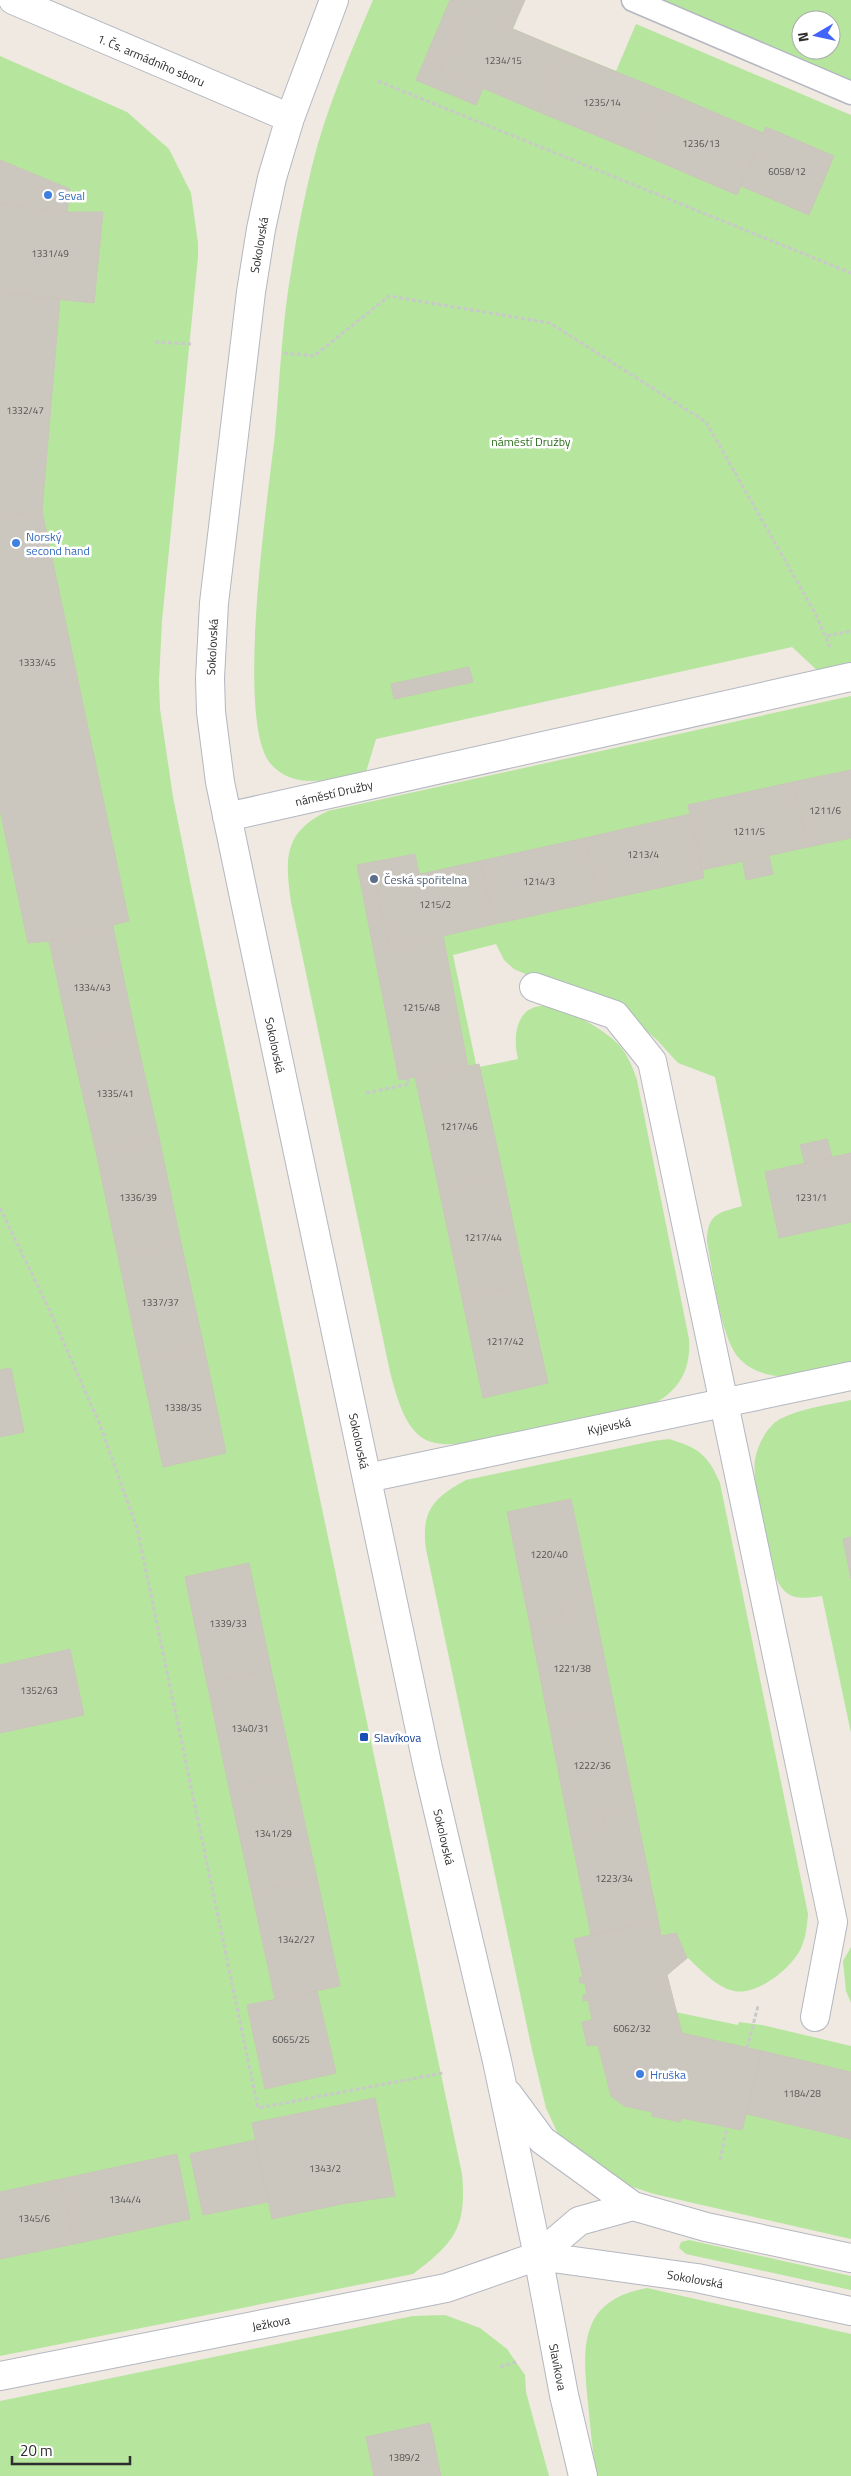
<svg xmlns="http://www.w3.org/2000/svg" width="851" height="2476" viewBox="0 0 851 2476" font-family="'Titillium Web',sans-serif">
	<rect width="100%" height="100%" fill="#efe9e1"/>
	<path fill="#b6e59e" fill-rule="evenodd" d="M373 0H525L513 29 616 71 636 24 851 115V665L818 671 792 647 376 739 366 772C335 779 294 792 270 763 235 718 268 497 275 434 280 378 282 321 292 266 297 233 304 199 312 166 326 109 350 54 373 0Z
		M657 0H851V81ZM801 20H831V50H801Z
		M0 56 127 112 169 149 191 193 198 243V257L162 621 159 681 160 709 173 797 191 886 462 2174C467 2228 454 2243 413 2274L0 2356Z
		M851 696V1362C828 1367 802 1377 779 1376 764 1375 748 1369 738 1357 720 1335 713 1272 707 1242 707 1213 719 1213 742 1206L715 1077 678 1063 657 1040 638 1024 514 969 504 960 496 944 453 955 476 1064H479V1067L518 1059C513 1039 515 1008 541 1006 562 1005 606 1030 620 1046 628 1056 633 1068 637 1080L689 1339C691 1369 680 1390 653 1404L469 1443C455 1444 439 1446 426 1440 404 1429 396 1394 390 1372L291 902C285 859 283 832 328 811Z
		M851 1400V1733L822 1596C799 1599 787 1601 776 1578 771 1550 751 1485 755 1460 757 1446 767 1426 780 1419 802 1408 828 1405 851 1400Z
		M669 1439C699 1448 708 1455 720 1483L808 1914C807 1926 806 1937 801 1948 792 1968 757 1996 734 1991 716 1987 701 1970 688 1958L667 1975 675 2012 738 2025 739 2022 762 2025 851 2046V2239L654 2194 617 2182 579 2158 558 2134 546 2108 532 2050 426 1549C421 1511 433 1498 466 1480L653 1441Z
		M851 1947V2003L846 1991 843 1961Z
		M689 2240 851 2276V2290L686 2254 679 2248 681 2242Z
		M647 2288 851 2334V2476H596C593 2452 590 2427 588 2403 582 2347 579 2300 647 2288Z
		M445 2315 480 2328 507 2349 525 2375 526 2392 549 2476H0V2401L413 2316Z"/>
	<path fill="#cbc7bf" stroke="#cbc5ba" d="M450 0H525L512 29 466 9 440 70 483 88 476 105 416 80Z
		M466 9 565 51 539 112 440 70Z
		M565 51 664 91 639 153 539 112Z
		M664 91 763 133 737 195 639 153Z
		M766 127 834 156 809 215 741 186Z
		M0 160 70 189 67 212 0 204Z
		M0 204 67 212H103L94 303 0 293Z
		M0 293 60 298 42 511 0 515Z
		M42 511 129 921 112 925 113 927 49 941 28 943 0 810V515Z
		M469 667 473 682 394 699 391 684Z
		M851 770V838L808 847 793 782Z
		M793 782 808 847 702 870 688 805Z
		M690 814 704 878 599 901 585 838Z
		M585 838 599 901 495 924 480 861Z
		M415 854 419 874 375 884 390 948 443 935 468 1067 399 1080 357 865Z
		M769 856 773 874 746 880 743 862Z
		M480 861 495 924 390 948 375 884Z
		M113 927 135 1032 72 1048 49 941Z
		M135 1032 159 1138 96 1152 72 1048Z
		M479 1064 503 1175 439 1189 415 1077Z
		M159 1138 181 1243 118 1256 96 1152Z
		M827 1139 832 1157 805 1164 800 1145Z
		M851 1153V1222L779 1238 765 1172Z
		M503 1175 526 1284 462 1298 439 1189Z
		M181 1243 204 1347 140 1361 118 1256Z
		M526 1284 548 1383 483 1398 462 1298Z
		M204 1347 226 1453 163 1467 140 1361Z
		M11 1368 24 1432 0 1437V1370Z
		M571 1499 592 1597 559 1603 562 1618 530 1625 507 1512Z
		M851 1537V1579L843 1539Z
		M249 1563 271 1669 207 1683 185 1577Z
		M592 1597 615 1710 549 1723 530 1625 562 1618 559 1603Z
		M70 1649 84 1715 0 1733V1665Z
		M271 1669 294 1774 229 1788 207 1683Z
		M615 1710 635 1807 602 1814 606 1829 571 1836 549 1723Z
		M294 1774 317 1878 252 1893 229 1788Z
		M635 1807 658 1920 591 1935 571 1836 606 1829 602 1814Z
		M317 1878 340 1986 275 1999 252 1893Z
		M658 1920 661 1936 676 1933 687 1958 667 1975 682 2033 762 2051 742 2130 681 2118 680 2122 652 2116V2112L624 2106 611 2096 598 2045 587 2046 582 2022 592 2020 588 2000 583 2001V1995L587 1994 585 1983H580L579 1978 583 1977 574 1939Z
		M317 1991 336 2073 265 2089 247 2005Z
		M762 2051 851 2072V2139L747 2114Z
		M375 2098 395 2196 341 2204 272 2219 252 2123Z
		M255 2140 268 2202 203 2215 190 2154Z
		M177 2154 190 2219 74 2244 61 2179Z
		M61 2179 74 2244 0 2259V2192Z
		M430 2423 441 2476H374L366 2437Z"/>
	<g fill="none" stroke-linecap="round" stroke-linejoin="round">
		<g stroke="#b4b7c1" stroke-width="25">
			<path id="lane" d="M633 0 851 93"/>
		</g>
		<g stroke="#b4b7c1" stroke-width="30">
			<path id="street" d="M13 0 290 118
				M334 0 290 118 272 178 261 229 251 292 214 603 210 678 211 712 220 782 244 897 428 1768 497 2061 538 2256 564 2395 583 2476
				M227 817 851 677
				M534 987 615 1015 652 1061 833 1922 815 2017
				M367 1478 851 1376
				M508 2094 542 2140 633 2206 706 2227 851 2258
				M538 2256 697 2278 851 2311
				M0 2376 446 2288 538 2256 579 2221 633 2206"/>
		</g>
		<path stroke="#c9c9c9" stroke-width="3" stroke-dasharray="4 2.5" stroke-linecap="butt" d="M378 81 851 273
			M155 342 191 344
			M284 353 314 356 389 296 550 323 706 422 815 613 830 647
			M827 636 851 631
			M366 1093 409 1084 407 1078
			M0 1208 48 1307 100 1425 137 1528 258 2108 443 2073
			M747 2048 758 2006
			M720 2160 727 2127
			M500 2367 516 2362"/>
		<use href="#lane" stroke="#fff" stroke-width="22"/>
		<use href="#street" stroke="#fff" stroke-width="28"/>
	</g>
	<g fill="#3f7fe0" stroke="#fff" stroke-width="2">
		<circle cx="48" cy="195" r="5"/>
		<circle cx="16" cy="543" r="5"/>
		<circle cx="640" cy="2074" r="5"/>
	</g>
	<circle fill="#5c6f8a" stroke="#fff" stroke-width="2" cx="374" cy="879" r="5"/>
	<rect fill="#1a4fb4" stroke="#fff" stroke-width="2" x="359" y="1732" width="10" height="10" rx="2.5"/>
	<g text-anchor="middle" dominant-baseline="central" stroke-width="5" stroke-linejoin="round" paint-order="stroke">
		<g font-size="10" fill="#555452">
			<text x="503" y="60">1234/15</text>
			<text x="602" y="102">1235/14</text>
			<text x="701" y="143">1236/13</text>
			<text x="787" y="171">6058/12</text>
			<text x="50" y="253">1331/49</text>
			<text x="25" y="410">1332/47</text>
			<text x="37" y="662">1333/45</text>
			<text x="825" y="810">1211/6</text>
			<text x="749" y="831">1211/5</text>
			<text x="643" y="854">1213/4</text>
			<text x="539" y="881">1214/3</text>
			<text x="435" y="904">1215/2</text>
			<text x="92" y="987">1334/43</text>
			<text x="421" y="1007">1215/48</text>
			<text x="115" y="1093">1335/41</text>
			<text x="459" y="1126">1217/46</text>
			<text x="138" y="1197">1336/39</text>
			<text x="811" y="1197">1231/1</text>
			<text x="483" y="1237">1217/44</text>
			<text x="160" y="1302">1337/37</text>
			<text x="505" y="1341">1217/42</text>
			<text x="183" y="1407">1338/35</text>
			<text x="549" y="1554">1220/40</text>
			<text x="228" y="1623">1339/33</text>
			<text x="572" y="1668">1221/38</text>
			<text x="39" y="1690">1352/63</text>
			<text x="250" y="1728">1340/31</text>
			<text x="592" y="1765">1222/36</text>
			<text x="273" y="1833">1341/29</text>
			<text x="614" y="1878">1223/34</text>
			<text x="296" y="1939">1342/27</text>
			<text x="632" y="2028">6062/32</text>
			<text x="291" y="2039">6065/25</text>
			<text x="802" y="2093">1184/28</text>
			<text x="325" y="2168">1343/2</text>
			<text x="125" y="2199">1344/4</text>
			<text x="34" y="2218">1345/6</text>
			<text x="404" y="2457">1389/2</text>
		</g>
		<g font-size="12" fill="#2e2e2e" stroke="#fff">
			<text transform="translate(151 60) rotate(23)">1. Čs. armádního sboru</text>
			<text transform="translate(259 245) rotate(-80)">Sokolovská</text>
			<text transform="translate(212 647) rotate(-87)">Sokolovská</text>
			<text transform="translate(334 793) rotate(-13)">náměstí Družby</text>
			<text transform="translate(275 1045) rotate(78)">Sokolovská</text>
			<text transform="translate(609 1426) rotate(-12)">Kyjevská</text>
			<text transform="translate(359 1441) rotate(78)">Sokolovská</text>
			<text transform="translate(444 1837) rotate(77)">Sokolovská</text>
			<text transform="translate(695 2279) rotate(10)">Sokolovská</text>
			<text transform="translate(271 2323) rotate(-11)">Ježkova</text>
			<text transform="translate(558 2367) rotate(79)">Slavíkova</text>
		</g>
		<g font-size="12" fill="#366cbe" stroke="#fff" text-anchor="start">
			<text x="58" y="195">Seval</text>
			<text x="26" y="536">Norský<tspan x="26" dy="14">second hand</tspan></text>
			<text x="650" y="2074">Hruška</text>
		</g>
		<g font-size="12" fill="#2c6e1b" stroke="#fff">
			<text x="531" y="441">náměstí Družby</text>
		</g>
		<g font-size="12" fill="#4e5e75" stroke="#fff" text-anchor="start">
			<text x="384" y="879">Česká spořitelna</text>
		</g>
		<g font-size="12" fill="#164399" stroke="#fff" text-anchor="start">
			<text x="374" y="1737">Slavíkova</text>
		</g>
	</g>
	<g transform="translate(816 35) rotate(261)"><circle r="24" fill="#ffffff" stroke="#ababab"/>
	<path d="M0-4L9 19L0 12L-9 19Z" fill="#4264fb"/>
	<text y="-8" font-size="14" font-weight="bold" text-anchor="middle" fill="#2e2e2e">N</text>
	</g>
	<path d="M12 2456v8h118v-8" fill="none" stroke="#2e2e2e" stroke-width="2.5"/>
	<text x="20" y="2456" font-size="15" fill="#2e2e2e" stroke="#ffffff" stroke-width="4" paint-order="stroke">20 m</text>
</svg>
